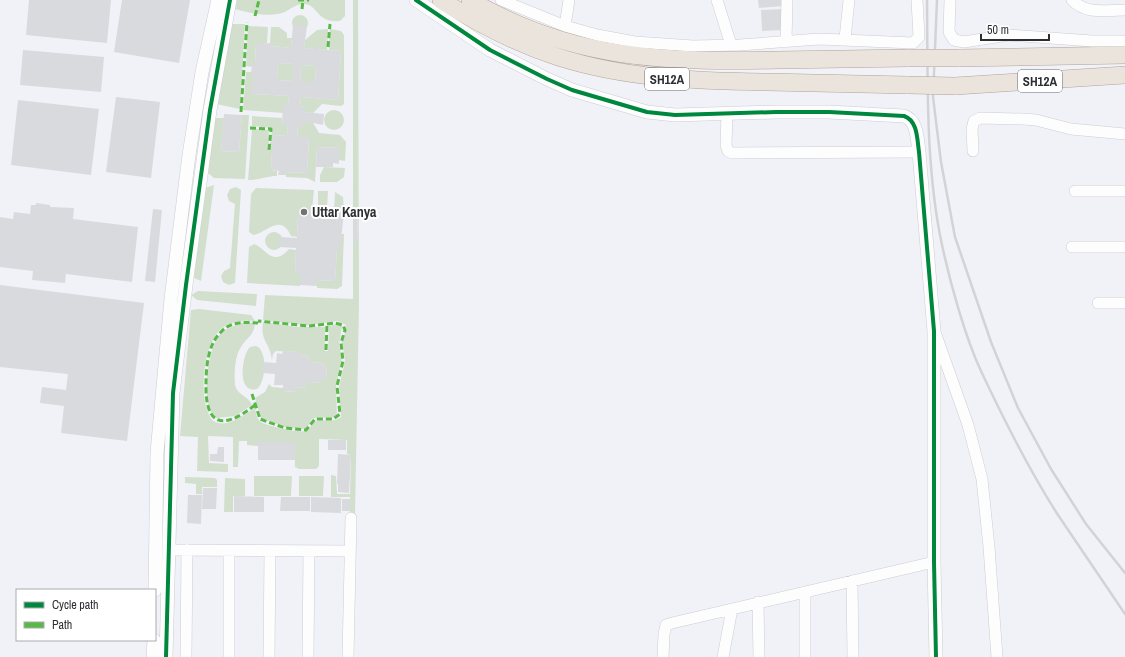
<svg xmlns="http://www.w3.org/2000/svg" width="1125" height="657" viewBox="0 0 1125 657" font-family="'Archivo Narrow',sans-serif">
	<rect width="100%" height="100%" fill="#f0f2f8"/>
	<path fill="#d2dfcd" d="M237 0H345V16L340 21C316 23 319 6 305 4 296 3 290 10 282 13 269 17 248 13 235 9Z
		M353 0H358L359 304 355 515H350V497H331V475L336 476 337 494H350L351 455 347 454V440L319 439V466L316 469H299L295 467V442H258V446L247 445V441H239L238 467H233V437L208 436 209 463 228 464V472L197 471 198 437 180 436 191 310 199 309 251 315 255 321C242 320 230 321 220 330 203 346 197 403 213 421 228 429 243 415 255 408 256 412 256 419 261 422 267 426 299 433 306 431 310 429 311 425 314 422 324 418 331 424 341 417L339 387 345 360 342 342 345 333 346 325 338 321 307 325 263 320 265 295 353 299V242H357L358 219 353 218Z
		M292 23a8 8 0 1 1 16 0a8 8 0 1 1-16 0Z
		M231 24H245L240 109 216 104Z
		M248 26 268 27 267 43H265L264 45 256 44 255 64H252V67L246 66Z
		M271 27H279L287 33V38H292L291 48 272 46V43H270Z
		M328 29 327 50 304 48 305 40 317 30Z
		M330 29 341 31 344 35V104L341 106 322 104 313 113 304 112V107L300 106 301 97 338 100 341 51 329 50Z
		M278 63 293 64V81L277 80Z
		M301 65 316 66 315 82H300Z
		M246 72H252L251 75H254L253 94 289 96 288 105H283V113L243 110Z
		M324 120a10 10 0 1 1 20 0a10 10 0 1 1-20 0Z
		M242 115H249L245 179 214 178 208 173 215 118H224L221 151 239 152Z
		M252 116 282 118V125H288L287 136 274 135 273 142H271L272 128 252 126Z
		M303 121H312L319 133 340 135 346 142 345 161 339 160V148L317 147 315 182 307 178 286 177V172L307 173 309 138 297 137 298 127H302Z
		M252 129 269 130 268 150 272 151 271 170 277 171V176C267 176 260 180 248 180Z
		M324 167 345 168 344 177 337 182H320V175Z
		M214 185 201 281 194 278 205 188Z
		M236 187 241 190 235 283 229 285 223 282 221 276 224 271 230 268 235 204 229 201 227 195 230 189Z
		M256 188 314 190 312 210H306L305 215 298 214 297 237 291 236C280 212 266 234 253 235L249 232 251 194Z
		M318 191H328L327 210 318 209Z
		M335 192 343 197 344 212 334 211Z
		M265 241a9 9 0 1 1 18 0a9 9 0 1 1-18 0Z
		M340 234H344L342 286 337 289 317 288V280L335 281 337 249Z
		M254 244C266 248 272 268 289 249L296 250 295 273H300V286L247 283 249 247Z
		M198 291 257 294 256 306 197 300 191 295Z
		M263 322 298 327H325V351H328L329 326 338 324 342 326 339 345 342 358 336 386 337 416C329 420 316 415 311 420 309 423 309 426 306 429L285 427 261 418 255 398 265 392 269 384 272 387 283 388V391L295 392 296 387 306 388V382L321 383V379H326L327 368 323 367 324 363 308 362 309 356 299 355 300 352 276 351 273 354 272 360C270 342 260 342 263 322Z
		M242 323H255C254 336 247 337 241 347 235 355 234 373 235 384 236 395 249 396 252 405L235 416 217 418C199 409 208 351 218 337 224 329 233 326 242 323Z
		M256 346C268 350 266 382 257 389 236 395 242 354 250 347Z
		M254 476H292L291 496H254Z
		M299 476H324L323 496H299Z
		M185 477 215 478 217 480V487H202V494H196V484L185 483Z
		M225 478 245 479V496H233V512H224Z"/>
	<path fill="#d8dade" fill-rule="evenodd" d="M29 0H111L107 43 26 35Z
		M122 0H190L179 63 114 52Z
		M758 0H782L783 6 759 8Z
		M782 9 783 30 762 31 761 10Z
		M293 25 307 26 304 48 341 51 338 100 301 97 300 106 304 107V112L324 114 323 125 303 121V127H298L297 137H309L307 173 286 172V175H278L279 171 271 170 272 151H270V142H273L274 135 287 136 288 125H282L283 105H288L289 96 252 94 254 75H251L252 63 255 64 256 44 270 43H272V46L291 48ZM278 63 293 64V81L277 80ZM301 65 316 66 315 82H300Z
		M23 50 104 57 101 92 20 85Z
		M116 97 160 102 151 178 106 172Z
		M18 100 99 109 91 175 11 165Z
		M224 114 242 115 239 152 221 151Z
		M317 147 339 148V164L333 163V167H316Z
		M36 203 50 205V207L74 208 73 219 138 227 132 282 66 274 65 283 32 280 33 271 0 267V217L13 219 14 212 30 214 31 205H36Z
		M153 209 162 210 155 282 145 281Z
		M306 209 344 212 340 249H337L335 281 317 280V286L300 285V273H295L296 248 279 247 280 237 297 238 298 214 305 215Z
		M353 218H358L357 242H353Z
		M0 285 144 303 127 441 61 433 64 406 40 403 42 387 66 390 68 374 0 367Z
		M283 351 300 352 299 355 309 356 308 362 324 363 323 367H327L326 379H321V383L306 382V388L296 387V392L283 391V385H274L275 374 263 373V362L276 363 277 353 282 354Z
		M328 440H346V450H328Z
		M258 442H295V460H258Z
		M218 447H224V462L210 461V454H217Z
		M338 454 351 455 349 493 338 492V484H337Z
		M203 488H217L216 509H202Z
		M188 495H202L201 524 187 523Z
		M234 496 264 497V512H234Z
		M281 497H310V511H280Z
		M311 497 341 498V513L311 512Z
		M342 499H350V511H342Z"/>
	<g fill="none" stroke-linecap="round" stroke-linejoin="round">
		<g stroke="#cccdd2" stroke-width="12">
			<path id="minor" d="M501 0 565 26 597 35 635 42 693 46 740 45 819 39 913 43 919 37 917 0
				M717 0 731 45
				M950 0 949 32 954 40 964 42 1008 35 1092 41H1125
				M1072 0C1087 15 1105 10 1125 10
				M565 26 569 0
				M845 39 849 0
				M786 42 787 0
				M727 113 726 145 728 151 732 153 919 152
				M973 151 972 129 974 121 980 118 1023 119 1036 120 1071 129 1125 134
				M1075 191H1125
				M1072 247H1125
				M1098 303H1125
				M936 335 968 425 982 479 989 547 997 657
				M170 550 350 551
				M852 581 853 657
				M805 592V657
				M758 602 759 657
				M186 657 187 550
				M229 657V551
				M269 657 270 551
				M308 657 309 551
				M348 657 351 518
				M663 657 664 634 666 625 672 623 934 562
				M723 657 732 609"/>
		</g>
		<g stroke="#cccdd2" stroke-width="14">
			<path id="tertiary" d="M416 0 490 50 547 79 572 90 647 112 675 115 776 112H829L904 116C918 121 917 139 919 152L934 331V562L936 657
				M155 590 157 453 171 299 189 155 202 72 218 0
				M153 657 154 640
				M166 657 173 393 186 285 210 110 230 0"/>
		</g>
		<g stroke="#b1a399" stroke-width="18">
			<path id="primary" d="M441 0C477 23 518 44 558 57 627 79 698 81 768 82 815 83 862 84 908 85
				M470 0C571 60 664 62 778 60 822 59 865 59 909 58
				M959 58 1125 55
				M955 86 1125 75"/>
		</g>
		<use href="#minor" stroke="#fdfdfe" stroke-width="11"/>
		<use href="#tertiary" stroke="#fdfdfe" stroke-width="13"/>
		<use href="#primary" stroke="#ebe4dd" stroke-width="17"/>
		<path stroke="#d1d3d4" stroke-width="2.5" d="M927 0C928 81 925 165 942 245 950 282 965 337 981 371 1004 420 1029 470 1058 515 1080 548 1103 581 1125 614
			M937 0 933 97 941 162 955 237 991 342 1018 408 1051 469 1086 524 1125 573"/>
		<g stroke="#b1a399" stroke-width="18" stroke-linecap="butt">
			<path id="primary-bridge" d="M909 58H959
				M908 85 955 86"/>
		</g>
		<use href="#primary-bridge" stroke="#ebe4dd" stroke-width="17"/>
		<path stroke="#58b947" stroke-width="3" stroke-dasharray="6 3" stroke-linecap="butt" d="M298 0H309
			M302 9 303 0
			M255 16 259 0
			M328 47 330 24
			M241 112 247 22
			M250 128 271 129 269 150
			M326 350 327 325
			M252 394 260 419 285 428 306 430 315 419H333L340 414 337 386 343 361 341 343 345 330 343 325 335 323 309 326 258 321
			M255 405C224 430 205 427 206 384 206 367 208 344 221 332 231 321 244 322 258 323"/>
		<g stroke="#fff" stroke-width="6">
			<path id="cycleway" d="M416 0 490 50 547 79 572 90 647 112 675 115 776 112H829L904 116C918 121 917 139 919 152L934 331V562L936 657
				M166 657 173 393 186 285 210 110 230 0"/>
		</g>
		<use href="#cycleway" stroke="#00873e" stroke-width="4"/>
	</g>
	<circle fill="#717377" stroke="#fff" stroke-width="1.5" cx="304" cy="212" r="4"/>
	<g text-anchor="middle" dominant-baseline="central" stroke-width="4" stroke-linejoin="round" paint-order="stroke">
		<g fill="#fff" stroke="#6b6d70" stroke-width="1">
			<rect x="645" y="68" width="44" height="22" rx="3"/>
			<rect x="1018" y="70" width="44" height="22" rx="3"/>
		</g>
		<g font-size="13" font-weight="bold" fill="#2c2e32">
			<text x="667" y="79">SH12A</text>
			<text x="1040" y="81">SH12A</text>
		</g>
		<g font-size="14" font-weight="bold" fill="#2c2e32" stroke="#fff" text-anchor="start">
			<text x="312" y="212">Uttar Kanya</text>
		</g>
	</g>
	<rect x="16" y="589" width="140" height="52" fill="#ffffff" stroke="#ababad"/>
	<rect x="24" y="602" width="20" height="6" fill="#00873e" stroke="#ababad"/>
	<text x="52" y="609" font-size="12" fill="#2c2e32">Cycle path</text>
	<rect x="24" y="622" width="20" height="6" fill="#58b947" stroke="#ababad"/>
	<text x="52" y="629" font-size="12" fill="#2c2e32">Path</text>
	<path d="M981 34v6h68v-6" fill="none" stroke="#2c2e32" stroke-width="2"/>
	<text x="987" y="34" font-size="12" fill="#2c2e32" stroke="#ffffff" stroke-width="3" paint-order="stroke">50 m</text>
</svg>
